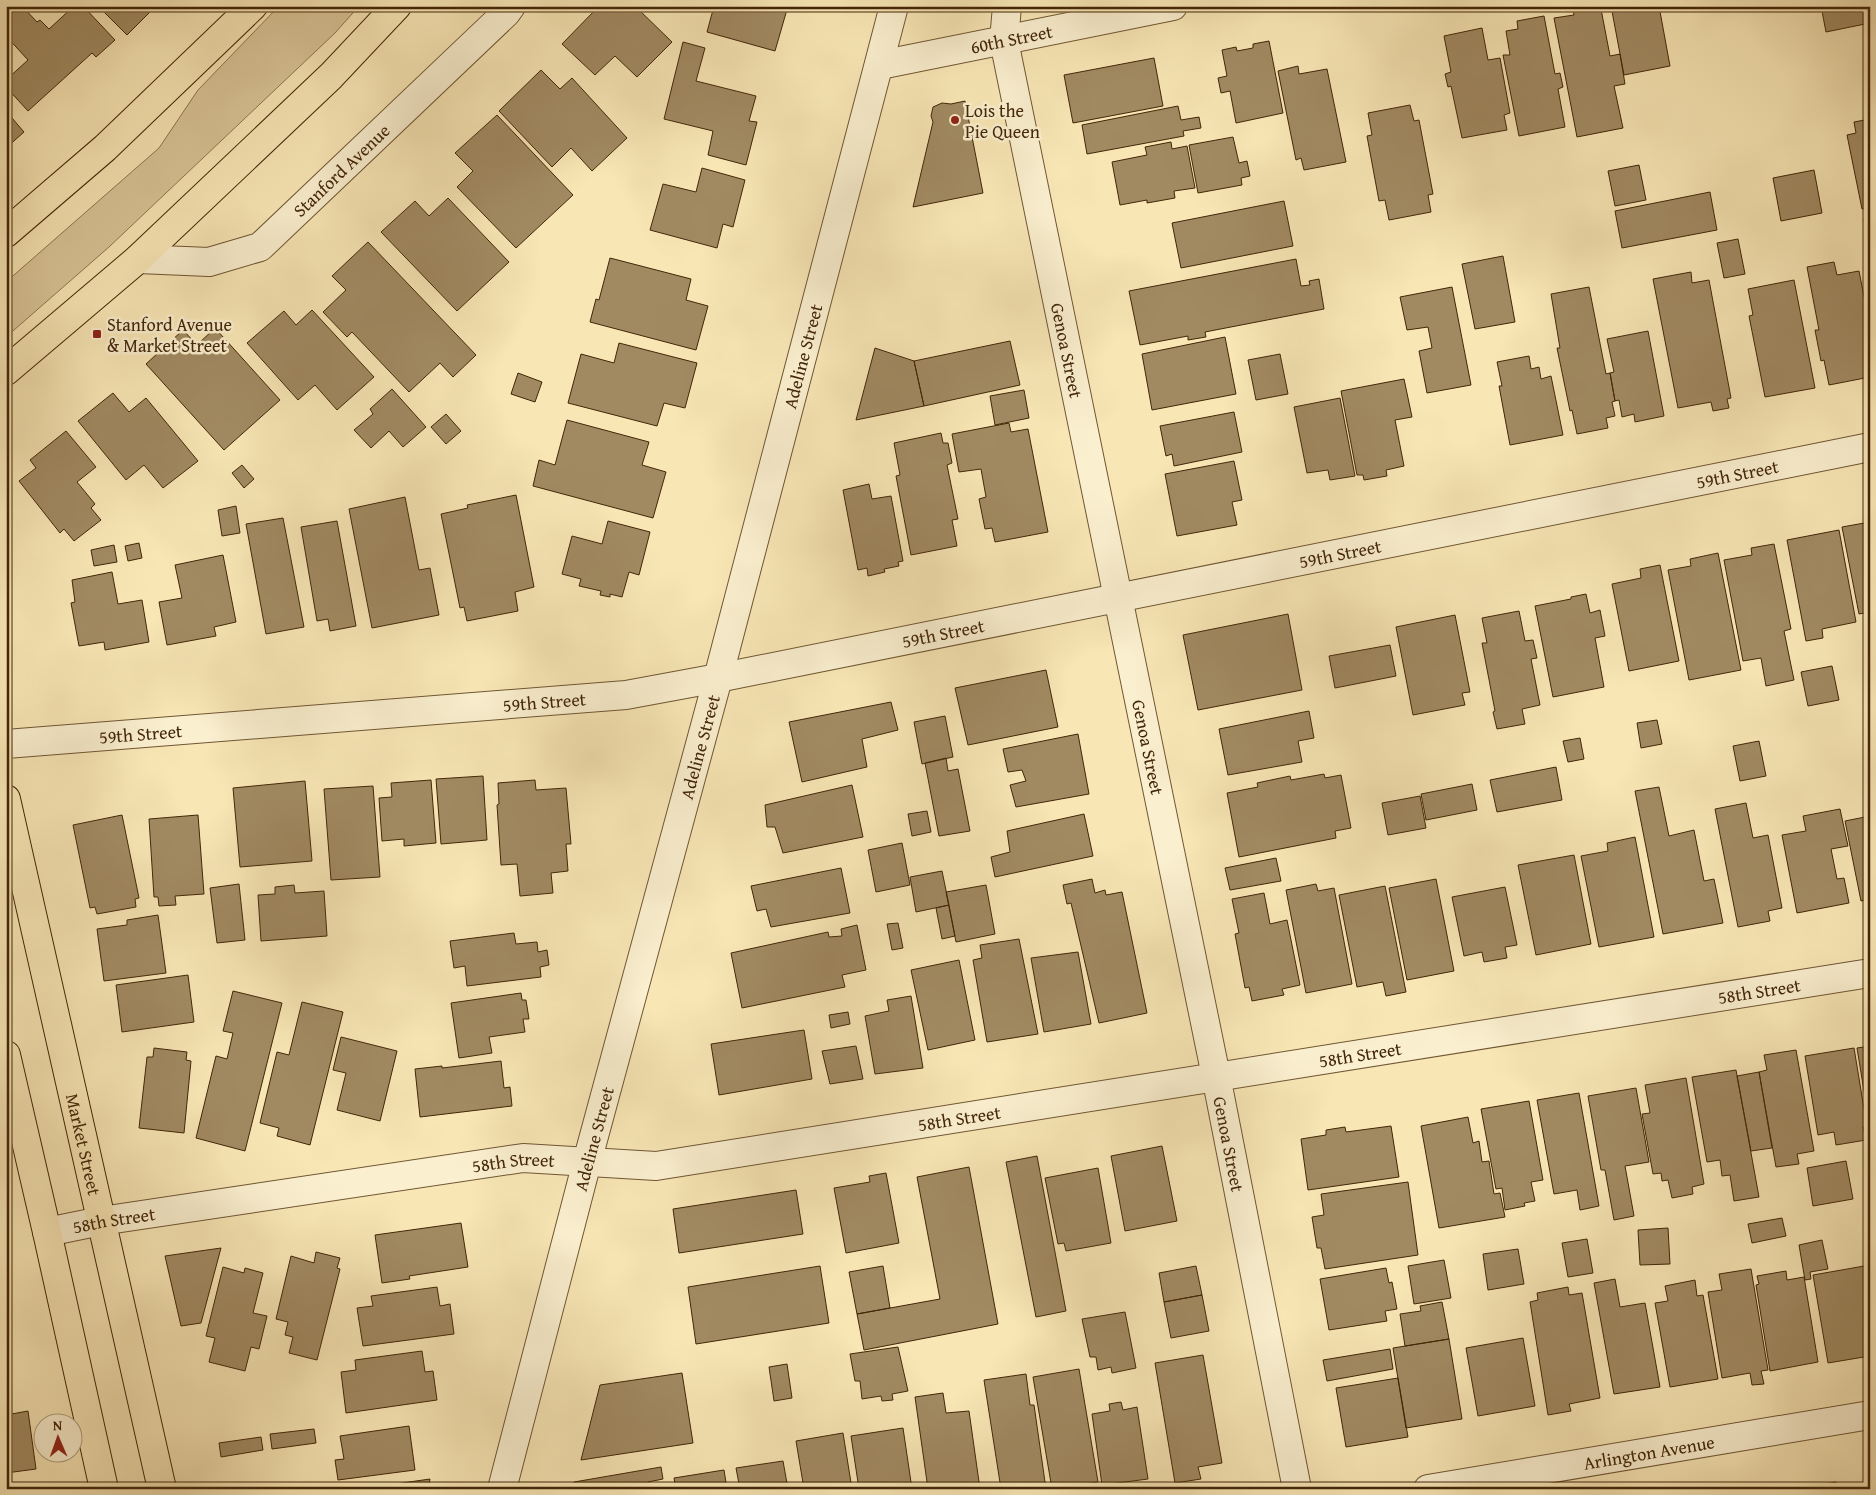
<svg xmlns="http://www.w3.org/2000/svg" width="1876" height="1495" viewBox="0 0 1876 1495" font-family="'Gentium Book Plus',serif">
	<rect width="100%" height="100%" fill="#f8e6b5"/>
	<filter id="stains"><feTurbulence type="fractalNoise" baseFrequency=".004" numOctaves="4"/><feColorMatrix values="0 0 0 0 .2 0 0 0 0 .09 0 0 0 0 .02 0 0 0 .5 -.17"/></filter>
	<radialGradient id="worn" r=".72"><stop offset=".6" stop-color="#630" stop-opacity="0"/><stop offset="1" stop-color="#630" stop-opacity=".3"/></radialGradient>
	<path fill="#d9c598" stroke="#8e7650" d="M279 6H359L335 33 109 247 6 337V282L159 148 198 90Z"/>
	<path fill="#a18a62" stroke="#422608" d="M14 6H22L37 22 40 20 49 29 74 6H83L115 40 96 57 92 53 28 111 6 87V80L28 60 6 36V13Z
		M105 6H162L157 11 154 8 127 35 102 10Z
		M599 6H635L672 42 637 77 615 56 595 75 562 44Z
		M714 6H788L775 51 707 32Z
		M1587 6H1597L1598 10 1601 9 1610 56 1620 54 1625 84 1614 86 1623 128 1577 137 1554 18 1574 15 1573 9Z
		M1611 6H1659L1670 66 1624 75Z
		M1821 6H1870V23L1826 32Z
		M1544 16 1555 74 1560 73 1563 87 1558 89 1565 127 1519 136 1503 55H1510L1506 31 1518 29 1517 21Z
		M1482 28 1488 60 1500 58 1510 113 1504 115 1507 130 1462 138 1451 86 1448 87 1445 74 1451 72 1444 36Z
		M1269 41 1283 113 1236 123 1230 91 1221 93 1218 78 1227 76 1222 50 1236 47 1237 51 1253 48V44Z
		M683 42 705 48 696 81 756 96 749 121 757 122 746 165 708 155 713 131 664 119Z
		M1154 58 1163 106 1073 123 1064 75Z
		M1298 66 1299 74 1327 69 1346 162 1304 170 1301 158 1296 160 1278 71Z
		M541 70 560 89 572 78 627 138 592 171 571 148 552 167 499 111Z
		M965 101 983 193 913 207 933 122 931 116 933 107 942 103 951 104Z
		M1410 105 1414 121 1419 120 1433 194 1428 195 1431 212 1389 220 1385 200 1379 201 1367 136 1372 135 1368 113Z
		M1178 106 1181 120 1199 117 1201 128 1183 131 1184 136 1087 154 1082 125Z
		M6 111 24 132 6 148Z
		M497 115 573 195 516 248 457 187 473 171 455 153Z
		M1870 119V207L1862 209 1847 135 1856 133 1854 122Z
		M1233 137 1239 163 1247 161 1250 176 1241 178 1242 185 1198 193 1189 145Z
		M1171 142 1172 149 1187 146 1195 188 1174 191 1175 198 1147 203V200L1120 205 1112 162 1147 155 1145 147Z
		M1639 165 1646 200 1615 206 1608 171Z
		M702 168 745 180 733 227 723 224 717 248 650 230 663 184 696 192Z
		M1814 170 1822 213 1781 221 1773 178Z
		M1710 192 1717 230 1622 248 1615 211Z
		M448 198 509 262 457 311 381 232 415 201 429 216Z
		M1284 201 1293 246 1181 268 1172 223Z
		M1870 219V249L1864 220Z
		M1738 239 1745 274 1724 278 1717 243Z
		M368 242 476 355 453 377 440 363 409 392 352 332 347 337 323 312 346 290 332 276Z
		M1503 256 1515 322 1475 329 1462 264Z
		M610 258 691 279 686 300 708 306 696 350 590 322 596 299 599 300Z
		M1296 259 1301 286 1310 285 1309 281 1319 279 1324 309 1205 332 1206 337 1188 340V336L1140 345 1129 291Z
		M1834 262 1837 275 1859 271 1870 327V377L1829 385 1824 360 1821 361 1815 330H1819L1807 267Z
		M1691 272 1692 283 1709 280 1731 398 1727 399 1729 408 1713 411 1711 402 1678 408 1653 279Z
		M1794 280 1815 388 1765 397 1749 316 1753 315 1748 289Z
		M1452 287 1471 385 1427 393 1419 351 1432 348 1428 327 1407 330 1400 297Z
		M1589 287 1606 374 1610 373 1615 401 1612 402 1615 416 1606 418 1608 428 1577 434 1572 410 1570 411 1557 348H1560L1551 294Z
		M312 310 374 377 337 410 315 385 298 400 247 343 284 311 296 325Z
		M215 328 280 400 224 450 146 364 183 330 197 345Z
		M1648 331 1664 416 1635 422 1634 414 1622 417 1619 400 1615 401 1610 373 1614 372 1607 339Z
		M1225 337 1236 394 1152 410 1142 354Z
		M1010 341 1020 385 924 406 914 361Z
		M619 343 697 363 685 408 664 403 657 426 568 403 581 354 614 363Z
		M875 348 914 361 924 406 856 420Z
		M1280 354 1288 394 1256 400 1248 360Z
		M1529 356 1531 369 1539 367 1541 379 1551 376 1563 435 1510 445 1499 386H1502L1497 362Z
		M518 373 542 382 535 402 511 394Z
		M1404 379 1412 417 1395 420 1404 466 1386 470 1387 476 1364 480 1363 475H1357L1341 391Z
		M392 389 426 427 403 447 389 431 371 448 354 430 373 414 370 409Z
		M1024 390 1029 418 995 425 990 396Z
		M113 393 129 412 146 398 198 461 163 488 144 465 126 480 78 421Z
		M1340 398 1355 476 1330 480 1328 470 1307 473 1294 407Z
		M1234 412 1242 452 1174 466 1172 454 1166 456 1160 426Z
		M446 414 461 431 446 444 431 427Z
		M567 420 649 442 642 465 666 472 653 518 533 486 539 460 555 465Z
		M1009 423 1011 432 1028 429 1048 532 995 542 992 528 985 529 979 499 986 497 981 469 959 472 952 434Z
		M66 431 96 467 77 482 95 504 91 508 101 520 74 541 64 529 60 533 19 481 36 468 30 460Z
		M941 433 943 443H948L952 463 947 465 958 519 952 520 957 546 911 555 896 476 900 475 894 443Z
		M1234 461 1242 500 1232 502 1237 525 1177 536 1165 474Z
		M242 465 254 479 244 488 232 473Z
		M869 484 872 499 891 496 903 561 898 562 899 566 884 569 885 572 868 576 867 568 858 570 843 490Z
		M516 495 534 587 515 592 518 611 467 621 464 607 460 608 441 514 468 508 467 505Z
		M405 497 419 570 430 568 439 615 372 628 349 509Z
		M236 506 240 533 222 536 218 510Z
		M283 518 304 627 266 634 246 524Z
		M337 521 356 626 330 631 328 619 317 621 301 527Z
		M608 521 650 532 639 575 629 572 622 597 610 594V597L600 595 601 591 579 586 581 579 562 574 572 536 602 544Z
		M1870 522V612L1859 614 1842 527Z
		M1839 530 1856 622 1822 629 1823 638 1806 641 1787 540Z
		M139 543 142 558 128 561 125 546Z
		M1774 544 1791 629 1784 631 1794 680 1766 686 1761 658 1743 661 1724 560 1752 555 1751 548Z
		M114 545 117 562 94 566 91 550Z
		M1718 553 1741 670 1689 680 1668 570 1691 566 1690 559Z
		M223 555 236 622 214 627 216 636 167 645 159 602 182 598 175 565Z
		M1660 565 1679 661 1629 671 1612 584 1641 578 1640 569Z
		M112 572 118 604 142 600 149 642 105 650 104 642 79 646 71 603 75 602 72 580Z
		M1586 594 1590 613 1600 610 1605 636 1595 638 1604 687 1553 697 1535 606 1571 599V597Z
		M1519 611 1525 641 1533 640 1537 658 1531 659 1540 705 1522 709 1525 724 1497 729 1493 712 1495 711 1482 643H1487L1482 618Z
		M1288 614 1302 690 1198 710 1183 635Z
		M1455 615 1470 692 1462 693 1465 705 1413 715 1396 627Z
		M1390 645 1396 676 1335 688 1329 656Z
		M1832 666 1839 700 1808 706 1801 672Z
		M1046 670 1058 727 968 745 955 688Z
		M891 702 898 730 862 739 867 767 802 782 789 722Z
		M1309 711 1314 738 1298 741 1302 762 1228 775 1219 729Z
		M945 716 953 757 922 764 914 722Z
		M1657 720 1662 744 1641 748 1637 723Z
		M1078 734 1089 794 1016 807 1010 785 1026 781 1022 770 1008 772 1003 749Z
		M1580 738 1584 759 1568 762 1563 741Z
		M1759 741 1766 776 1740 781 1733 746Z
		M946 758 948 771 958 769 970 831 939 836 925 763Z
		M1556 767 1562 800 1497 812 1490 780Z
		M1324 774 1325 778 1341 775 1351 828 1335 831 1336 838 1239 857 1227 793 1258 787 1257 783 1290 776 1291 780Z
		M483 776 487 840 441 844 436 779Z
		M431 780 436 843 404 846V839L382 841 379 798 392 797 391 783Z
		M535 780 536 790 566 788 571 844H566L568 871 551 873 553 893 520 896 517 864 501 865 497 805 499 804 498 783Z
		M305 781 312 861 240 867 233 788Z
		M1472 784 1477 810 1426 820 1421 794Z
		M852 785 863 837 783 853 775 827H767L765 805Z
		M373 786 380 877 331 880 324 789Z
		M1659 787 1669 836 1694 830 1704 881 1714 879 1723 923 1663 934 1635 791Z
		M1420 796 1426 828 1388 835 1382 803Z
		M1746 803 1753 838 1768 835 1782 908 1768 911 1770 921 1738 927 1715 809Z
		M1840 809 1848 846 1831 849 1837 879 1844 878 1849 903 1797 913 1782 835 1806 831 1803 816Z
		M927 811 931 832 912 836 908 814Z
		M1084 814 1093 856 995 877 991 857 1010 852 1007 831Z
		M122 815 139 898 135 899 136 907 97 914 95 907 90 908 73 825Z
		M198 815 204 894 175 896 176 905 159 906 158 897H154L149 819Z
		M1870 816V899L1861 901 1845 821Z
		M1635 837 1654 937 1599 947 1581 856 1608 851 1607 843Z
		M902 843 910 885 876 892 868 850Z
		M1574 855 1591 944 1536 955 1518 865Z
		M1276 858 1281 881 1230 890 1225 868Z
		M841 868 850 913 771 927 766 909 757 911 751 886Z
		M942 871 949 905 916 912 910 877Z
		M1092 879 1095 893 1105 890 1106 895 1122 892 1147 1013 1099 1023 1071 903 1067 904 1063 885Z
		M1436 879 1454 971 1407 980 1389 888Z
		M239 884 245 940 217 943 210 888Z
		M1316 884 1318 891 1334 888 1352 984 1306 993 1286 890Z
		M294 885 295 893 324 891 327 936 261 941 258 895 275 894V887Z
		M986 885 995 934 956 942 946 892Z
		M1385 886 1406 992 1386 996 1383 982 1357 987 1339 895Z
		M1505 887 1517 945 1505 947 1507 958 1484 962 1482 952 1464 956 1452 897Z
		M1264 893 1270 924 1287 920 1300 985 1282 989 1284 995 1252 1001 1249 987 1245 988 1235 934 1239 933 1232 899Z
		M949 905 955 936 942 939 936 908Z
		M158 915 166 973 104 981 97 929 127 925V920Z
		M898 923 903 948 892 950 887 924Z
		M857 925 866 970 842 975 845 987 742 1008 731 953 828 932 829 937 842 936 841 929Z
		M514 933 516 944 537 942 538 952 547 950 549 965 540 967 541 977 467 986 465 966 454 968 450 941Z
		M1019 939 1038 1034 987 1042 973 960 982 958 980 945Z
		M1078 952 1091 1024 1044 1032 1031 958Z
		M959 960 975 1040 928 1050 911 970Z
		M188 975 194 1022 122 1032 116 985Z
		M233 991 282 1003 245 1151 196 1138 216 1056 227 1059 233 1033 223 1031Z
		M521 993 522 1000H526L529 1019H523L525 1032 489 1037 492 1053 459 1058 451 1003Z
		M911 996 923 1068 875 1074 865 1016 889 1011 887 1000Z
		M302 1002 343 1012 310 1145 277 1136 279 1128 260 1123 277 1052 289 1055Z
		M848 1012 850 1024 831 1028 829 1015Z
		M804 1030 812 1079 719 1095 711 1044Z
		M341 1037 397 1051 380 1121 337 1110 346 1073 333 1070Z
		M856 1046 863 1079 830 1084 822 1051Z
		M1870 1046V1128L1857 1048Z
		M154 1048 187 1052 186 1060 191 1061 184 1133 139 1128 147 1057H153Z
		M1854 1048 1867 1127H1863L1866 1140 1836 1145 1834 1132 1818 1135 1805 1056Z
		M1796 1050 1814 1151 1797 1154 1799 1164 1776 1167 1759 1072 1767 1070 1764 1055Z
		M501 1061 504 1088 510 1087 512 1106 420 1117 415 1069 442 1066V1068Z
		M1736 1070 1759 1197 1734 1201 1730 1175 1722 1176 1720 1160 1707 1162 1692 1077Z
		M1759 1072 1772 1148 1751 1151 1737 1076Z
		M1686 1078 1704 1184 1692 1187 1693 1194 1672 1198 1668 1180 1662 1181 1661 1173 1653 1174 1642 1114 1650 1113 1645 1085Z
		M1636 1088 1649 1162 1625 1166 1634 1216 1614 1220 1605 1170H1601L1588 1096Z
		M1579 1093 1599 1206 1580 1210 1577 1190 1554 1194 1537 1100Z
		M1529 1101 1543 1180 1531 1182 1535 1201 1524 1203 1525 1206 1505 1210 1502 1188 1496 1189 1481 1109Z
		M1468 1117 1473 1143 1479 1141 1482 1162 1489 1161 1494 1194 1500 1193 1505 1217 1439 1228 1421 1126Z
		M1391 1126 1399 1177 1308 1190 1301 1139 1326 1135V1130L1345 1127 1346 1132Z
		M1162 1146 1177 1221 1125 1231 1111 1156Z
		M1037 1156 1066 1311 1036 1317 1006 1162Z
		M1846 1161 1853 1199 1813 1206 1807 1168Z
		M969 1167 998 1324 864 1350 857 1314 940 1299 917 1177Z
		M1098 1168 1111 1243 1066 1251 1064 1243 1058 1244 1045 1178Z
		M886 1173 899 1243 846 1253 834 1188 870 1182 869 1176Z
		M1408 1182 1418 1255 1325 1269 1321 1248H1317L1312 1217 1324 1215 1321 1194Z
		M796 1190 803 1234 679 1253 673 1209Z
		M1782 1218 1786 1236 1752 1243 1748 1224Z
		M461 1223 468 1267 409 1276 410 1279 382 1283 375 1235Z
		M1668 1228 1670 1264 1640 1265 1638 1230Z
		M1587 1239 1593 1273 1568 1277 1562 1243Z
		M1822 1240 1828 1269 1810 1272 1811 1279 1805 1280 1799 1245Z
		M221 1248 201 1323 181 1326 165 1256Z
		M1518 1249 1524 1284 1488 1290 1483 1254Z
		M316 1252 340 1258 337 1268 340 1269 317 1360 289 1353 293 1337 285 1335 288 1322 276 1319 291 1256 314 1263Z
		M1444 1260 1451 1298 1414 1304 1408 1266Z
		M1870 1265V1356L1828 1363 1813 1275Z
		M820 1266 829 1323 696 1344 688 1287Z
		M883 1266 890 1308 857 1314 849 1272Z
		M1196 1266 1202 1295 1164 1302 1159 1273Z
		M223 1267 244 1273 245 1268 263 1273 253 1313 267 1316 259 1349 251 1347 245 1371 209 1362 215 1338 206 1336Z
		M1386 1268 1389 1283 1392 1282 1397 1309 1385 1311 1387 1321 1329 1330 1320 1279Z
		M1751 1269 1768 1370 1761 1371 1764 1384 1752 1385 1750 1373 1722 1378 1708 1292 1722 1290 1719 1274Z
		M1786 1271 1787 1280 1804 1277 1818 1362 1770 1371 1756 1285 1759 1284 1757 1276Z
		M1615 1279 1620 1307 1645 1303 1660 1387 1614 1394 1594 1283Z
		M1695 1280 1697 1296 1703 1295 1718 1379 1670 1387 1655 1303 1668 1301 1665 1286Z
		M437 1287 440 1306 450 1304 454 1334 363 1346 357 1308 373 1306 371 1296Z
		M1568 1287 1569 1295 1582 1293 1600 1398 1569 1404 1571 1411 1548 1415 1530 1302 1538 1300 1537 1293Z
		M1202 1295 1209 1331 1171 1338 1164 1302Z
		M1442 1302 1449 1339 1405 1346 1400 1314 1421 1311 1420 1306Z
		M1125 1312 1136 1368 1112 1373 1111 1367 1098 1370 1096 1357H1090L1082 1319Z
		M1523 1338 1535 1406 1478 1416 1466 1348Z
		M1449 1339 1462 1419 1406 1428 1393 1348Z
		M898 1347 908 1391 892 1394 893 1400 882 1401 881 1396 862 1399 860 1381H855L850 1354Z
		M1390 1349 1393 1369 1327 1381 1323 1360Z
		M422 1351 425 1372 433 1371 437 1400 346 1413 341 1372 356 1370 355 1360Z
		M1203 1355 1222 1463 1198 1467 1201 1479 1175 1483 1155 1363Z
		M787 1364 792 1398 774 1401 769 1367Z
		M1079 1369 1098 1482 1052 1489 1033 1377Z
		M682 1373 693 1443 581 1460 600 1385Z
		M1026 1374 1030 1405H1034L1046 1489H1001L984 1380Z
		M1398 1378 1408 1437 1346 1447 1336 1388Z
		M943 1393 946 1413 969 1411 980 1489H928L915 1397Z
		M1121 1402 1123 1410 1137 1407 1148 1479 1102 1485 1092 1414 1110 1411 1109 1404Z
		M28 1411 36 1469 6 1473V1415Z
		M409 1426 415 1470 338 1480 335 1460 344 1459 340 1436Z
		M903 1428 912 1489H859L851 1436Z
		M314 1429 316 1443 272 1449 270 1434Z
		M843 1433 852 1489H804L796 1441Z
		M261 1437 263 1450 221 1457 219 1443Z
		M783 1461 788 1489H740L736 1468Z
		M661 1467 663 1479 648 1482 650 1489H573L574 1482Z
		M724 1470 727 1489H676L674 1478Z
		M430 1479 428 1489H360Z
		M1836 1482 1837 1489H1812V1486Z"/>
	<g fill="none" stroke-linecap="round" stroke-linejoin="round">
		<g stroke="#705633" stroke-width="30">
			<g id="minor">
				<path id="s1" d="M1007 6 1004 41 1216 1076 1297 1489"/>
				<path id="s2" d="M880 65 1173 6"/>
				<path id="s3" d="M138 259 209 262 260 247 506 13 511 6"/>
				<path id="s4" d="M6 744 626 695 718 678 1870 447"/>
				<path id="s5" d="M47 1232 101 1221 523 1158 656 1166 1870 973"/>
				<path id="s6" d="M502 1489 587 1162 718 678 894 6"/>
				<path id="s7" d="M1428 1489 1870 1415"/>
			</g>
		</g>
		<g stroke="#422608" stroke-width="30">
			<g id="major">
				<path d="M6 233 105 148 253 6"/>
				<path d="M6 371 138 259 331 76 397 6"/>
				<path id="s8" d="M6 799 162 1489"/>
				<path d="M6 1055 47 1232 104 1489"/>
			</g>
		</g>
		<use href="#minor" stroke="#faefcf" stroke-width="28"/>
		<use href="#major" stroke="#f8e6b5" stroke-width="28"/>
	</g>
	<g fill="#8f2418" stroke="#faefcf" stroke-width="2">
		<circle cx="955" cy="120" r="5"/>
		<rect x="92" y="329" width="10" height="10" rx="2.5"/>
	</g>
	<g text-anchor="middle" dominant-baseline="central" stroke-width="5" stroke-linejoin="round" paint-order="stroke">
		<g font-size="18" fill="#422608" stroke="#faefcf">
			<text stroke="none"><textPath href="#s2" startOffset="134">60th Street</textPath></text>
			<text stroke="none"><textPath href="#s3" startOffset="236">Stanford Avenue</textPath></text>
			<text stroke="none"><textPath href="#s1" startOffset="351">Genoa Street</textPath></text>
			<text stroke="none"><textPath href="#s6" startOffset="1172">Adeline Street</textPath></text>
			<text stroke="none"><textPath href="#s4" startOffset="1755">59th Street</textPath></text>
			<text stroke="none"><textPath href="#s4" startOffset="1350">59th Street</textPath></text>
			<text stroke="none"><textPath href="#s4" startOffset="945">59th Street</textPath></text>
			<text stroke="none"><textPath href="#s4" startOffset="540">59th Street</textPath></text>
			<text stroke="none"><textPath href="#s4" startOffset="135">59th Street</textPath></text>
			<text stroke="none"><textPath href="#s6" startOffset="768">Adeline Street</textPath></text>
			<text stroke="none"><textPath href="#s1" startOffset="756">Genoa Street</textPath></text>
			<text stroke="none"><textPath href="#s5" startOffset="1732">58th Street</textPath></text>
			<text stroke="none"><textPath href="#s5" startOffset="1328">58th Street</textPath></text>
			<text stroke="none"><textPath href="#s5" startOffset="922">58th Street</textPath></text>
			<text stroke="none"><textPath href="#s6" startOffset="362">Adeline Street</textPath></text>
			<text stroke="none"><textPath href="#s8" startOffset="354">Market Street</textPath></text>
			<text stroke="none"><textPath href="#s1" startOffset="1161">Genoa Street</textPath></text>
			<text stroke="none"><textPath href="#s5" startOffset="472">58th Street</textPath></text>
			<text stroke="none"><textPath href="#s5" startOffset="68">58th Street</textPath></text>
			<text stroke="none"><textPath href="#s7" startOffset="224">Arlington Avenue</textPath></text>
		</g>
		<g font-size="18" fill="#422608" stroke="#faefcf" text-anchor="start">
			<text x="965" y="110">Lois the<tspan x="965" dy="21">Pie Queen</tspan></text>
			<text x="107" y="324">Stanford Avenue<tspan x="107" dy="21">&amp; Market Street</tspan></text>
		</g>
	</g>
	<rect width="1876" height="1495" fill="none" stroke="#f8e6b5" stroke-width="25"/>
	<rect x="8" y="8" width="1861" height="1480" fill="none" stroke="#422608" stroke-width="2.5"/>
	<rect x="12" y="12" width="1851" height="1470" fill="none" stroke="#422608"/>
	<g transform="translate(58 1438) rotate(358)"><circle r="24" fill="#faefcf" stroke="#b09f7f"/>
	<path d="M0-4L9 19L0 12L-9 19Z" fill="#8f2418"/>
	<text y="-8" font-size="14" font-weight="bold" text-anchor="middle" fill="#422608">N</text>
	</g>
	<rect width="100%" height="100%" filter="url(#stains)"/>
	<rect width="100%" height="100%" fill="url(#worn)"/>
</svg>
